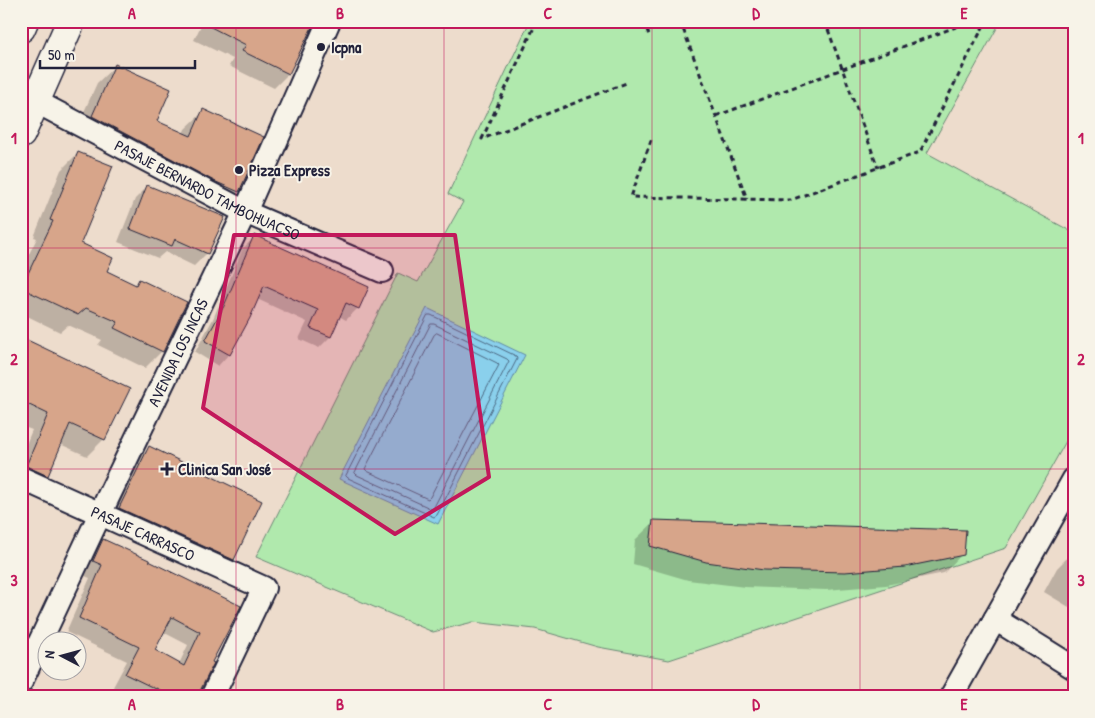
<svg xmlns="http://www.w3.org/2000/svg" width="1095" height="718" viewBox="0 0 1095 718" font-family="'Patrick Hand',sans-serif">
	<rect width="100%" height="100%" fill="#eddccc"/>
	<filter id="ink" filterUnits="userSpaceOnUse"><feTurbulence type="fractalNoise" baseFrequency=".02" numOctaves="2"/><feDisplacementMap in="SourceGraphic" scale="10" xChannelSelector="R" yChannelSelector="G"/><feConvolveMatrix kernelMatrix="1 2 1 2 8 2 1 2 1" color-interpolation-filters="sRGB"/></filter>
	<g filter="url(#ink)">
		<path fill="#b0e9ad" stroke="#698674" d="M530 21H1001L927 153 1074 233V427L1006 548 669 660 598 647 535 629 473 622 433 632 256 557 398 273 418 282 463 202 448 194Z"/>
		<path fill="#8ad0ec" stroke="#608aa5" d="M427 308 525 355 438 524 339 479Z"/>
		<path fill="#0003" fill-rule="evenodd" d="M203 21 312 25 288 74 274 88 229 66 233 59 194 40Z
			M116 65 155 121 183 134 185 129 204 111 238 192 220 210 74 134 97 83Z
			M78 153 80 243 106 271 134 285 139 280 162 351 145 368 98 345 102 340 68 325 60 332 21 313V270L37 238 34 237 61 170Z
			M147 187 207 253 194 266 165 252 158 258 118 242 135 199Z
			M255 237 368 288 358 308 346 320 339 316 330 337 319 348 299 339 307 322 257 299 229 354 218 366 195 352 213 319 243 248Z
			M21 339 128 390 104 439 87 456 60 444 47 475 30 492 21 488V456L32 430 21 426Z
			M150 447 232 559 214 577 102 526 132 465Z
			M654 522 962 554 944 573 886 585 826 590 745 587 688 580 633 564 635 540Z
			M103 541 239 606 210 662 199 691 198 697H131L113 687 127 661 66 632 90 578 80 574 89 554ZM163 632 188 645 179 664 153 651Z
			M1071 554 1074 555V610L1044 592 1057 568Z"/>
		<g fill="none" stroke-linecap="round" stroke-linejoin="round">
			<path stroke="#4c6882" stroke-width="1" d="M428 315H431L516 356 517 359 437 515 434 517 348 478 346 476Z
				M431 324H434L507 359 509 361 434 507 432 509 357 475 355 473Z
				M437 333 497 363 499 365 430 497 428 499 367 471 365 469 434 335Z"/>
		</g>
		<path fill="#d7a58a" stroke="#22223b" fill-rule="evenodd" d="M199 21H315L289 74 242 51 246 45Z
			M115 64 171 89 157 121 191 136 203 109 264 137 239 192 214 181 92 116Z
			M78 152 113 166 81 243 113 258 107 271 136 285 139 279 187 302 163 352 114 328 118 322 86 308 78 315 21 288 53 221 50 220Z
			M147 185 225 217 208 254 175 239 172 246 130 229Z
			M254 235 369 287 359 309 346 303 331 337 310 328 318 310 264 286 250 318 230 355 205 341 224 306Z
			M21 337 130 389 105 440 70 424 48 476 26 466 48 414 21 401Z
			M149 446 262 501 234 560 119 508Z
			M653 520 966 530 964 555 905 567 845 572 764 570 706 562 650 546Z
			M103 539 149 560V561L241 606 212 662 214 663 200 691 199 697H174L156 688V689L125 674 139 647 79 618 102 565 93 561ZM172 617 200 632 184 666 155 650Z"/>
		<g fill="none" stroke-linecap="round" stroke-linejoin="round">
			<g stroke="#22223b" stroke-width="26">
				<g id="street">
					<path id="s1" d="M35 101 245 212 382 271"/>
					<path id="s2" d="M21 478 264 588 212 697"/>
					<path d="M995 619 1074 668"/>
					<path id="s3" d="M21 682 100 514 245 212 329 21"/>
					<path d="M951 697 1074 479"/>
				</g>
			</g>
			<g stroke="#22223b" stroke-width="31">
				<path id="highway" d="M21 28 24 21
					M21 134 71 21"/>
			</g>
			<path stroke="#22223b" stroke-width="3" stroke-dasharray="5 4" stroke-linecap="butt" d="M537 21 482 139 629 82
				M644 21 650 38
				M695 21 682 26 747 199
				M825 21 878 168
				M716 116 972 21
				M651 140 631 197 791 200 920 152 986 21"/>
			<use href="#street" stroke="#f7f3e8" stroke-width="22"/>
			<use href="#highway" stroke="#f7f3e8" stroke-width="28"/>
		</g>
	</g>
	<path fill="#c2185b" fill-opacity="0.2" stroke="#c2185b" stroke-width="4" stroke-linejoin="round" d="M234 235H455L489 477 395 534 203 408Z"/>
	<path fill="none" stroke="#c2185b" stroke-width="1" stroke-opacity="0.55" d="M236 21V697M444 21V697M652 21V697M860 21V697M21 248H1074M21 469H1074"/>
	<g fill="#22223b" stroke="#f7f3e8" stroke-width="2">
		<circle cx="321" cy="47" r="5"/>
		<circle cx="239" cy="170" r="5"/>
		<path d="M164.5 461.5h5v5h5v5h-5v5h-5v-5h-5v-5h5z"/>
	</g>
	<g text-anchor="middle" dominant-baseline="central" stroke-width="4" stroke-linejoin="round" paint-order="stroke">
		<g font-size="16" font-weight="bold" fill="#22223b" stroke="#f7f3e8" text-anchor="start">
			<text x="331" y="47">Icpna</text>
			<text x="249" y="170">Pizza Express</text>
			<text x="178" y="469">Clinica San José</text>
		</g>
		<g font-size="16" fill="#22223b" stroke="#f7f3e8">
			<text stroke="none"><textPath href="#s1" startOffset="194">PASAJE BERNARDO TAMBOHUACSO</textPath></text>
			<text stroke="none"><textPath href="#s3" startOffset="365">AVENIDA LOS INCAS</textPath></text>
			<text stroke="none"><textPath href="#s2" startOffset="134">PASAJE CARRASCO</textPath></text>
		</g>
	</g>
	<rect width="1095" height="718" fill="none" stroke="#f7f3e8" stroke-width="55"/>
	<g transform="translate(62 656) rotate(276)"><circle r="24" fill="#f7f3e8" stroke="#a29fa3"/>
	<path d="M0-4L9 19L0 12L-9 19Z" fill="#22223b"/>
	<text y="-8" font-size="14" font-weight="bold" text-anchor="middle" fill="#22223b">N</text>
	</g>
	<path d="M40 60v8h155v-8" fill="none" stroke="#22223b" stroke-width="2.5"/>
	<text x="48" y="60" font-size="15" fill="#22223b" stroke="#f7f3e8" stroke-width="4" paint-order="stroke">50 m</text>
	<rect x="28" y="28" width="1040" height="662" fill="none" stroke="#c2185b" stroke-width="2"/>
	<g font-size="16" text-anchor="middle" font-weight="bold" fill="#c2185b">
		<text x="132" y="19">A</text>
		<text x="340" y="19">B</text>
		<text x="548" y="19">C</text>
		<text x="756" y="19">D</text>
		<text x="964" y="19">E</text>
		<text x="14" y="144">1</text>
		<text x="1081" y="144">1</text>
		<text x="14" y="365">2</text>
		<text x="1081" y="365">2</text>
		<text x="14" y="586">3</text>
		<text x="1081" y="586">3</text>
		<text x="132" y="710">A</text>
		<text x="340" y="710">B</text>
		<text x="548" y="710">C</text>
		<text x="756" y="710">D</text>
		<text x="964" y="710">E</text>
	</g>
</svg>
